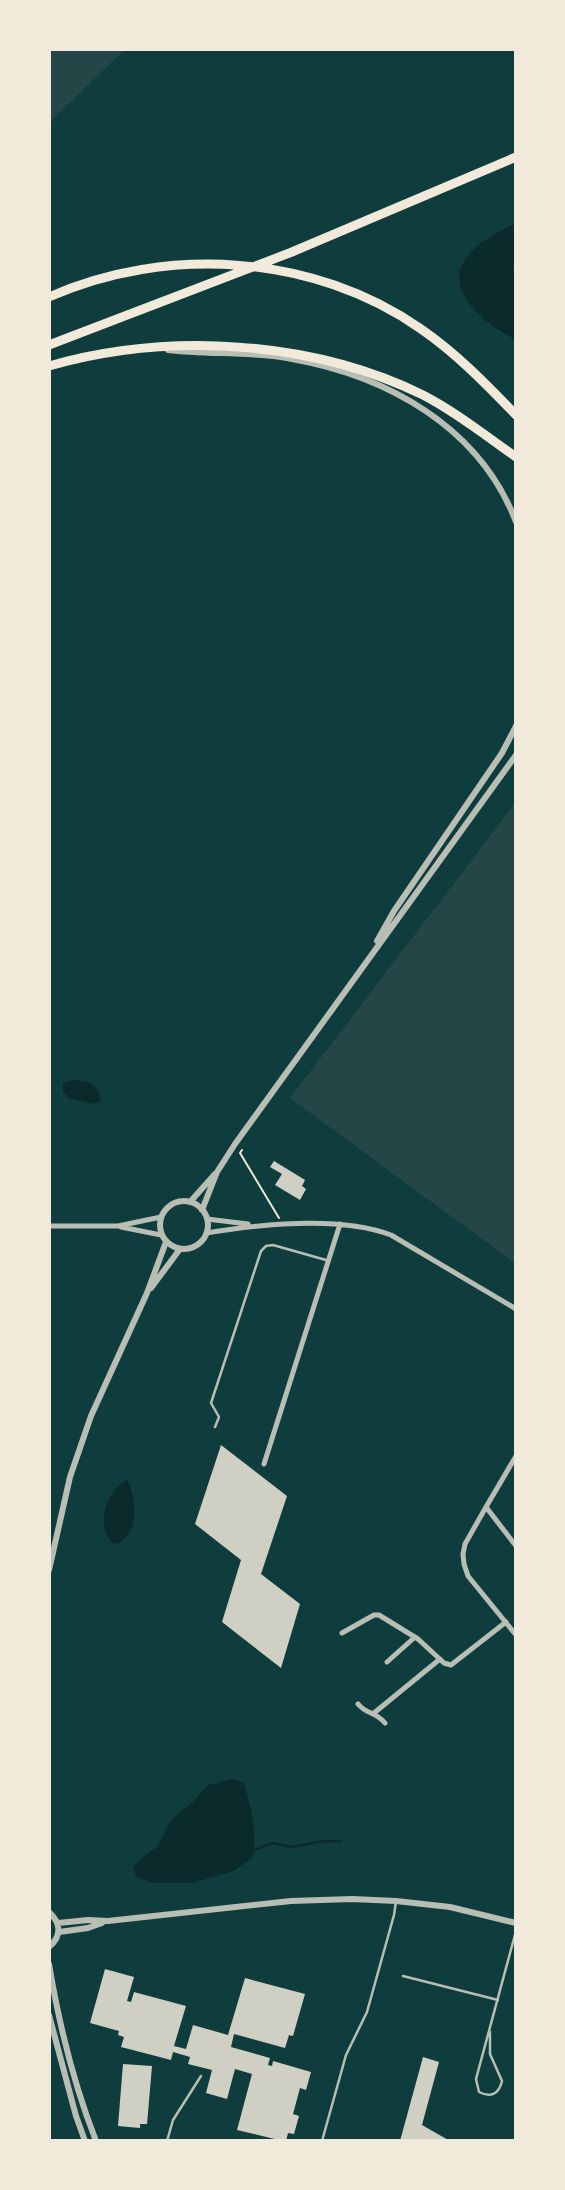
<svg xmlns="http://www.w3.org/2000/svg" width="565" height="2190" viewBox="0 0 565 2190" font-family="'Space Grotesk',sans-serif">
	<rect width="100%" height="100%" fill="#0f3d3e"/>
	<path fill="#244646" d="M49 49H125L49 123Z
		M516 802V1264L290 1098Z"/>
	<path fill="#0a2a2b" d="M516 223V252L513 269 516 284V341C506 333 494 328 484 319 433 274 469 245 516 223Z
		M74 1080C90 1082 97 1083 101 1100L95 1104 70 1099 63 1092V1083Z
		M127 1480C134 1492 136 1514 132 1528 130 1533 124 1538 121 1542L114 1544C94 1527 106 1491 127 1480Z
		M232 1779 238 1780 244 1783C251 1809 258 1832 252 1858L234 1871 192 1883H152L136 1876 133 1867 143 1857 158 1846 171 1820 193 1802 208 1785Z"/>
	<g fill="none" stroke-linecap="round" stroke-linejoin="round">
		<path stroke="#0a2a2b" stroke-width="2.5" d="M254 1850 273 1843 291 1847 323 1841H341"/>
	</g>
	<path fill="#cfcfc3" d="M274 1161 305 1180 302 1186 306 1189 300 1200 275 1185 282 1174 270 1167Z
		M221 1445 287 1496 261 1574 300 1604 281 1668 222 1622 241 1560 195 1524Z
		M105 1969 134 1977 127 2001 131 2002 134 1992 186 2006 174 2046 186 2049 193 2025 228 2035 245 1978 305 1994 293 2036 289 2035 285 2048 234 2034 231 2047 270 2058 268 2065 272 2066 273 2061 311 2072 306 2090 300 2088 293 2114 299 2116 294 2134 288 2133 286 2141H283L237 2130 252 2074 235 2069 227 2099 206 2093 212 2070 188 2064 190 2057 173 2052 171 2060 121 2047 124 2037 118 2035 119 2031 90 2023Z
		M423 2057 439 2062 422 2125 450 2141H400Z
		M123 2064 152 2066 147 2124H140V2128L118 2126Z"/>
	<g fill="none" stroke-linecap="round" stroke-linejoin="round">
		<path stroke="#f1e9da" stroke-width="2" d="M242 1150 240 1153 279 1218"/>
		<path stroke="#b8beb3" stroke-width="2.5" d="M215 1427 219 1417 211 1403 261 1251 266 1246 273 1245 326 1260
			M403 1976 498 2000
			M490 2032V2054L502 2081C499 2094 491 2098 479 2092L476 2079 516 1931
			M167 2141 173 2120 201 2076
			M322 2141 346 2055 367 2012 394 1915 396 1901"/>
		<path stroke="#b8beb3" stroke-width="5" d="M207 1219 248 1224
			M49 1226H118L161 1217
			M121 1227 161 1235
			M206 1233C261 1224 339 1215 391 1235L516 1309
			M516 1456 486 1507 516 1546
			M264 1464 340 1224
			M486 1507 465 1544 463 1554 464 1564 468 1576 516 1635
			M342 1633 374 1615H379L418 1639 444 1663 451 1665 506 1622
			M387 1662 415 1637
			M358 1704C367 1715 375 1711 385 1723
			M374 1713 440 1659"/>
		<path stroke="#b8beb3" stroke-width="6" d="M168 350C209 355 251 351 292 359 387 376 480 427 516 522
			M377 941 394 911 502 753 516 726
			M160 1225a24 24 0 1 1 48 0a24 24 0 1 1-48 0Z
			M190 1202 215 1174
			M202 1210 217 1172 235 1144 516 755
			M151 1288 180 1249
			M49 1570 70 1477 91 1416 147 1293 166 1242
			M49 1912C61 1923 62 1936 49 1947
			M58 1923 88 1920 108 1921 291 1901 352 1899 396 1901 450 1907 516 1923
			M59 1932 88 1928 102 1923
			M49 1964C59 2024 74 2085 96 2141
			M49 2015 76 2116 85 2141"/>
		<path stroke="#f1e9da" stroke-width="9" d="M49 297C167 245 314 254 421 329 456 353 486 384 516 415
			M49 345 292 252 516 157
			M49 366C169 332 311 340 423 395 456 412 486 436 516 457"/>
	</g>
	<rect width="565" height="2190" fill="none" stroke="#f1e9da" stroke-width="102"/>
</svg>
